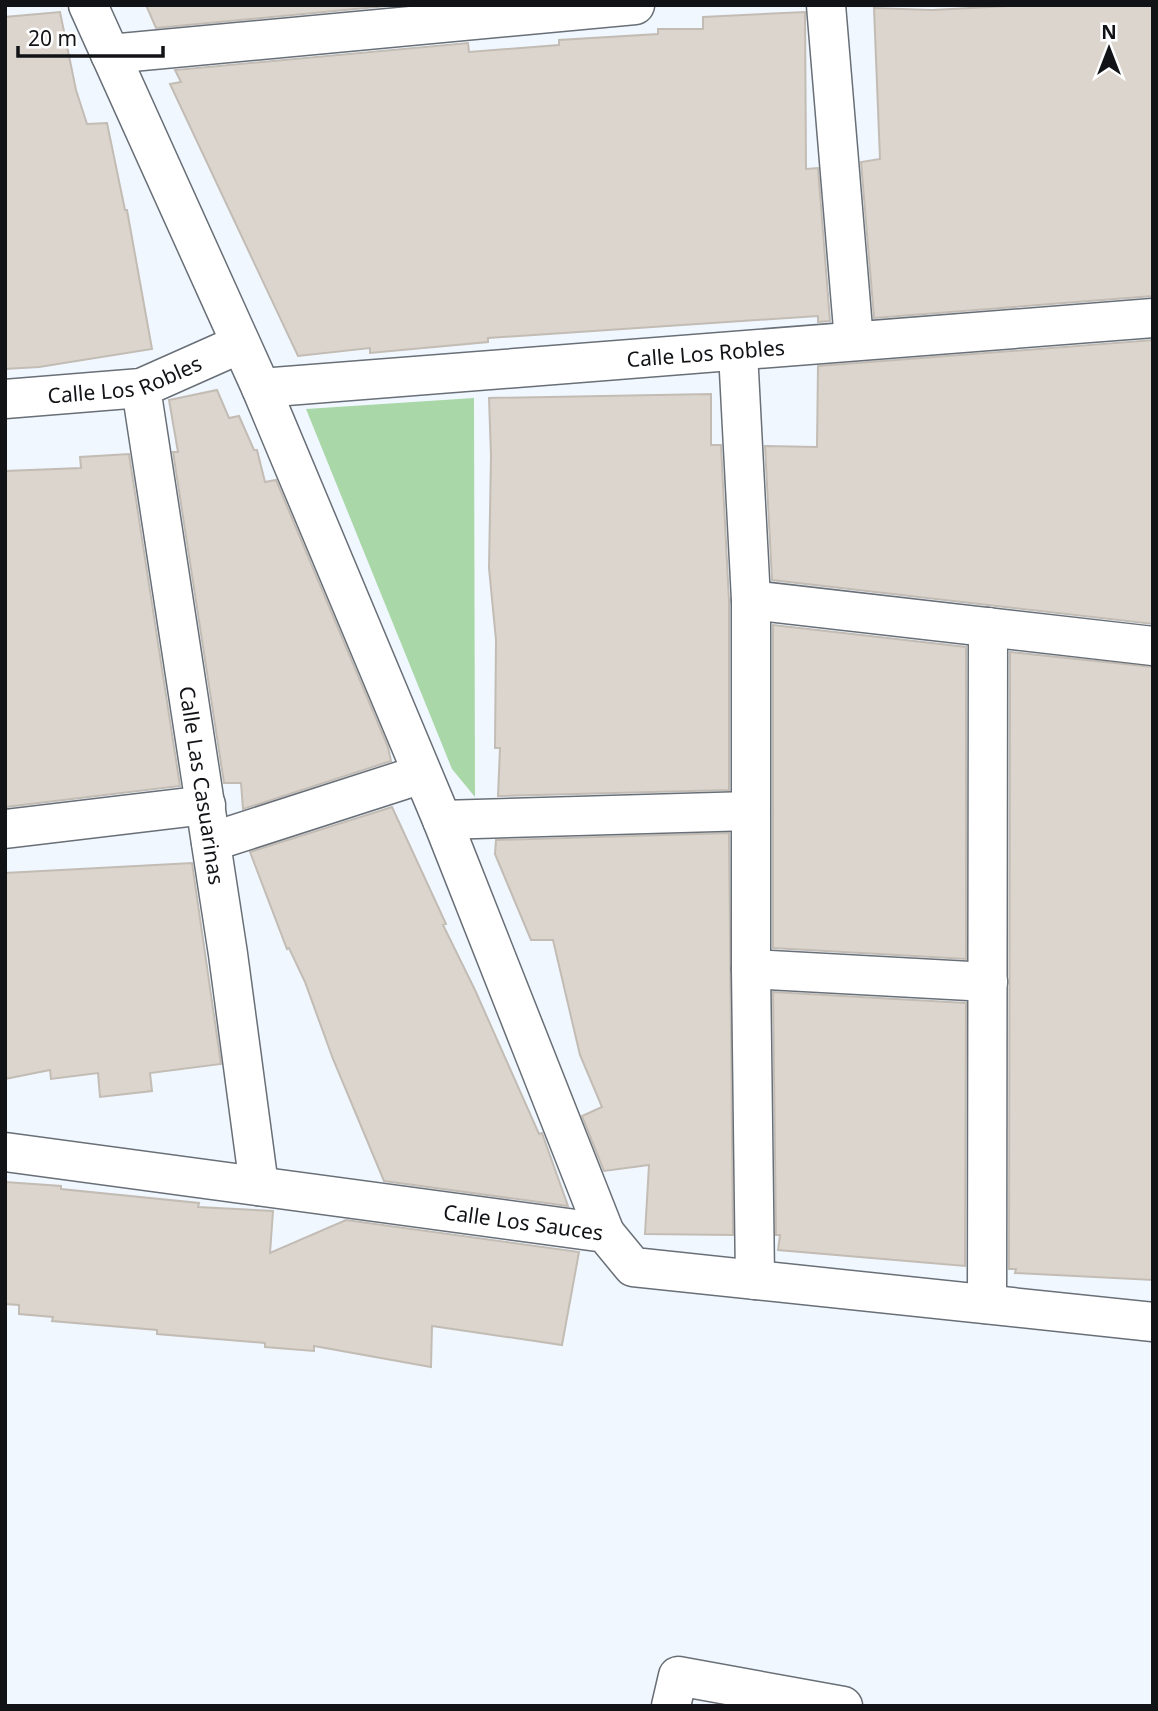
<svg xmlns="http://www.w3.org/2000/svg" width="1158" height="1711" viewBox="0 0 1158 1711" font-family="'Noto Sans',sans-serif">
	<rect width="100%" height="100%" fill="#f0f7ff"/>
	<path fill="#a9d7a7" d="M474 398 475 797 452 769 306 409Z"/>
	<path fill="#dcd5cd" stroke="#c2bcb4" stroke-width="2" d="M146 5H397L156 28Z
		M1028 5H1153V296L874 318 861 162 880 159 874 8 932 10Z
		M60 12 76 90 87 124 107 123 125 210H127L152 349 39 367 5 369V17Z
		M805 12 806 169 818 168 830 321 818 322V316L488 338V342L370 353V348L298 356 170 84 181 82 175 70 468 43 469 52 559 45V40L658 34V29H703V17Z
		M1153 340V624L772 580 765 446 817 447 818 366Z
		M217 390 229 418 239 416 254 450H257L265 482 276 480 388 747 391 761 243 809 241 783H224L173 452H178L169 400Z
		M711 394V445H721L729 601V790L498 796 500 748H495L496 640 489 568 491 456 489 398Z
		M129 454 180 786 5 807V471L81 468 80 457Z
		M773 625 966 647V959L773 948Z
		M1010 652 1153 667V1280L1015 1273 1016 1269H1009Z
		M392 807 446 924 443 925 475 990 539 1134 542 1133 568 1206 384 1181 333 1059 305 982 289 948 287 949 250 852Z
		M729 833 733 1235 645 1234 649 1165 604 1171 582 1116 602 1107 580 1055 553 940H531L495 854 496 840Z
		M192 863 221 1064 150 1073 152 1091 100 1097 98 1073 51 1079 50 1070 5 1079V873Z
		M773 992 966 1003 965 1266 778 1250 780 1235H776Z
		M5 1182 61 1186V1189L199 1203 198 1207 273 1211 270 1253 346 1220 579 1252 562 1345 432 1326 431 1367 314 1346V1351L265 1347V1343L157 1334V1330L52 1321 53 1317 19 1314V1305L5 1304Z"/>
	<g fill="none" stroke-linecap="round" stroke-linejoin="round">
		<g stroke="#696f76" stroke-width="41">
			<g id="minor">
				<path d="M88 5 261 388 442 820 605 1233"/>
				<path d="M826 5 854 341"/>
				<path d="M110 54 635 5"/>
				<path d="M738 352 751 600V969L755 1280"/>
				<path id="s1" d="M141 388 228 954 259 1186"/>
				<path id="s2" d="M261 388 1153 318"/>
				<path id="s3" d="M5 399 141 388 240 344"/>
				<path d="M751 600 1153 646"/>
				<path d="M442 820 750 811"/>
				<path d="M5 829 206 805"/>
				<path d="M211 842 422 774"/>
				<path d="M751 969 988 982"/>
				<path id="s4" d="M5 1152 605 1233 633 1267 1153 1322"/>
				<path d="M987 1304 988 627"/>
				<path d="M671 1706 678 1676 843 1706"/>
			</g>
		</g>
		<use href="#minor" stroke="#fff" stroke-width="38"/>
	</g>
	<g text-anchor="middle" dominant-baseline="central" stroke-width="5" stroke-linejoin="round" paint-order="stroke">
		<g font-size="21" fill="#111316" stroke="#fff">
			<text stroke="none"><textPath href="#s2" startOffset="446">Calle Los Robles</textPath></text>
			<text stroke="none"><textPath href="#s3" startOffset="122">Calle Los Robles</textPath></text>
			<text stroke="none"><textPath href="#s1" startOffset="402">Calle Las Casuarinas</textPath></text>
			<text stroke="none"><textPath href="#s4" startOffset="523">Calle Los Sauces</textPath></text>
		</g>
	</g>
	<rect width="1158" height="1711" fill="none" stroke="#111316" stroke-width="14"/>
	<g transform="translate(1109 49)" stroke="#ffffff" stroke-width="5" paint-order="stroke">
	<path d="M0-5L12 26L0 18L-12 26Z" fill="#111316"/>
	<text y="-10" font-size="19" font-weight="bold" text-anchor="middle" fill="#111316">N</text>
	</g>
	<path d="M18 46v10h145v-10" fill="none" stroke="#111316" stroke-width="3.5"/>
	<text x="28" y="46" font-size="21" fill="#111316" stroke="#ffffff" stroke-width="5" paint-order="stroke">20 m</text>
</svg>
